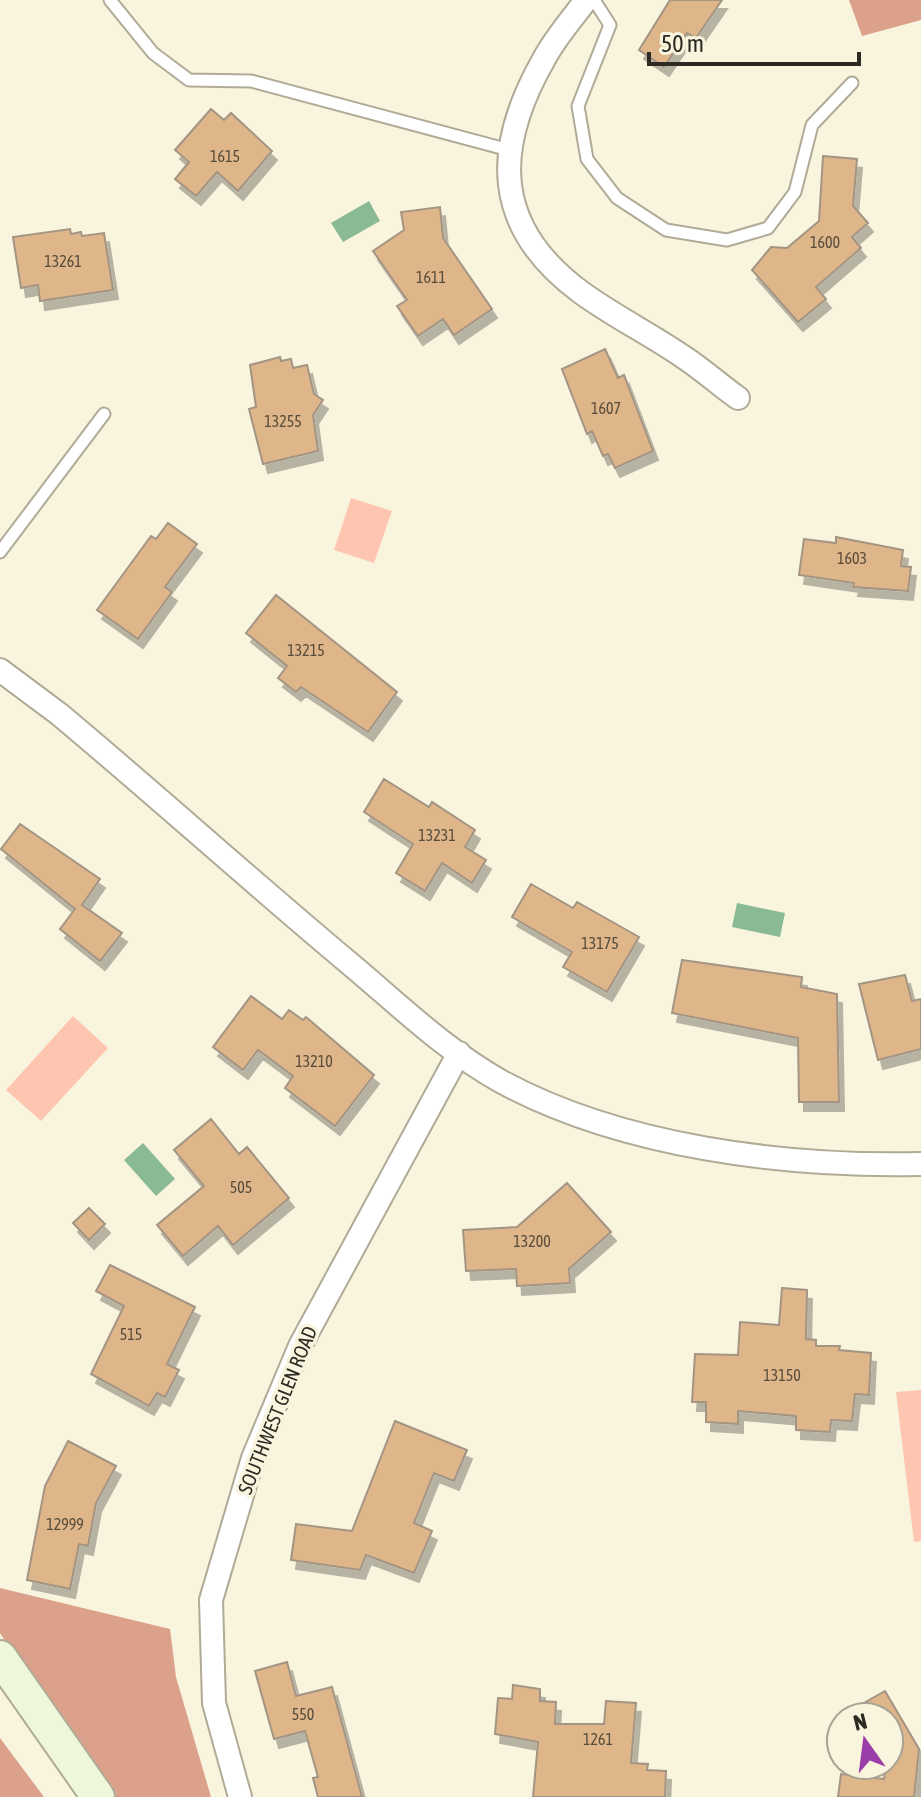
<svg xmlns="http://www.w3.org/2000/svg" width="921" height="1797" viewBox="0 0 921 1797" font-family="'Asap Condensed',sans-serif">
	<defs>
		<filter id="shadow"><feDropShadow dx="5" dy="9" stdDeviation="0" flood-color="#0004"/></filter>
	</defs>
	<rect width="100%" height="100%" fill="#f9f4de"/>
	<path fill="#fec6b0" d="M351 498 392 511 374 563 334 550Z
		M73 1016 108 1048 41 1121 6 1090Z
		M921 1390V1541L914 1542 896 1392Z"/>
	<path fill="#dba18b" d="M849 0H921V20L862 36Z
		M0 1588 170 1629 176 1677 211 1797H116L53 1715 0 1633Z
		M0 1738 44 1797H0Z"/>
	<path fill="#89ba93" d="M369 201 380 221 343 242 331 223Z
		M737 903 785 913 780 937 732 927Z
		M143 1143 175 1179 156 1196 124 1160Z"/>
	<path fill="#deb689" stroke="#a39484" stroke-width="2" filter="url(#shadow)" d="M670 0H722L696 38 687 33 664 67 639 50Z
		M211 109 224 120 231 113 272 151 238 191 217 172 196 196 175 179 189 162 175 150Z
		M823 156 857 159 853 206 868 223 852 237 861 248 816 287 826 299 798 322 752 270 771 247 787 248 819 221Z
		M440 207 443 238 492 309 454 335 443 319 418 336 397 306 407 300 373 251 404 230 401 212Z
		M70 229 71 234 81 232 82 236 104 233 113 290 40 301 38 285 21 288 13 237Z
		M605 349 618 378 624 375 653 451 615 468 608 454 603 456 592 431 587 434 562 369Z
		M280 357 281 361 291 359 293 368 307 365 314 394 323 400 313 415 318 451 263 464 249 409 256 407 250 365Z
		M168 523 197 544 165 587 172 592 138 639 97 610 151 536 156 539Z
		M836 537 903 550 901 566 911 567 908 591 853 587 854 583 799 575 804 539 836 543Z
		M276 595 397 692 368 732 301 687 296 692 278 678 287 666 246 633Z
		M384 779 429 807 432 802 475 830 465 847 486 860 472 883 442 863 425 891 396 873 413 844 364 812Z
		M20 824 100 879 82 905 122 933 100 961 60 929 75 909 1 849Z
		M531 884 573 908 577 902 639 937 607 992 563 967 572 952 512 917Z
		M682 960 802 977 801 987 837 994 839 1102H799L798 1038 672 1013Z
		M905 975 912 1001 921 999V1049L878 1060 859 984Z
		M251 996 282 1019 289 1010 303 1020 306 1017 374 1075 335 1126 285 1088 293 1076 258 1050 243 1070 213 1047Z
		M211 1119 239 1154 247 1147 289 1198 233 1245 218 1226 183 1256 157 1225 204 1186 174 1150Z
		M567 1183 611 1232 569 1269 570 1283 517 1286 516 1269 466 1271 463 1230 517 1227Z
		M89 1208 105 1224 89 1240 73 1223Z
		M110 1265 195 1307 167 1364 179 1370 165 1397 157 1393 149 1406 91 1374 124 1306 96 1291Z
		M782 1288 807 1290 806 1339 816 1340V1346H840L839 1350 871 1353 869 1395 855 1394 852 1421 831 1420 830 1432 796 1430V1416L738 1411V1424L706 1422V1402H692L695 1354 738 1355 740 1322 779 1325Z
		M395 1421 467 1450 454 1481 434 1473 414 1523 432 1531 414 1573 366 1555 360 1570 291 1560 296 1524 352 1531Z
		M68 1441 116 1466 96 1503 88 1546 79 1544 70 1589 27 1580 45 1486Z
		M287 1662 296 1696 332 1687 362 1797H318L313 1778 318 1777 305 1731 274 1739 255 1671Z
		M513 1685 540 1689V1701L556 1702 555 1724H604L606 1701 636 1703 631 1763 648 1764 647 1770 666 1771 665 1797H533L538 1742 495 1734 498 1698 512 1699Z
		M885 1691 919 1749 914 1797H838L841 1774 884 1779 886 1765H889V1717H839Z"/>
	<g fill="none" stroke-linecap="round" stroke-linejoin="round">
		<g stroke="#b0ab97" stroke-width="15">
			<path id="service" d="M110 0 153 53 189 80 251 81 509 150
				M594 0 610 25 578 106 587 159 617 198 666 230 727 240 768 228 795 192 812 125 852 83
				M0 552 104 414"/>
		</g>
		<g stroke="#b0ab97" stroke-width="26">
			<path id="minor" d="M586 0C572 19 555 38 544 59 492 150 493 228 582 293 615 317 652 335 685 358 703 370 720 385 738 398
				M0 670 59 714C157 796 251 881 349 963 398 1004 446 1051 502 1082 623 1147 785 1167 921 1164
				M240 1797 214 1703 211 1600 253 1458 300 1346 459 1053"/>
		</g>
		<g stroke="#b0ab97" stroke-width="36">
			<path id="secondary" d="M0 1657 98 1797"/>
		</g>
		<use href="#service" stroke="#fff" stroke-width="11"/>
		<use href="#minor" stroke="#fff" stroke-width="22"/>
		<use href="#secondary" stroke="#eef7da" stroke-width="32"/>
	</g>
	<g text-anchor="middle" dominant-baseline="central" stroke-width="7" stroke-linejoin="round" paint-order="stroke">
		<g font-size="16" fill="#584d3c">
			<text x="225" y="156">1615</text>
			<text x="825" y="242">1600</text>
			<text x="63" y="261">13261</text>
			<text x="431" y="277">1611</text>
			<text x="606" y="408">1607</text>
			<text x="283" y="421">13255</text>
			<text x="852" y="558">1603</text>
			<text x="306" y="650">13215</text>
			<text x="437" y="835">13231</text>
			<text x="600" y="943">13175</text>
			<text x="314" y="1061">13210</text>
			<text x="241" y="1187">505</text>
			<text x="532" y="1241">13200</text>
			<text x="131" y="1334">515</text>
			<text x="782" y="1375">13150</text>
			<text x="65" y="1524">12999</text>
			<text x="303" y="1714">550</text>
			<text x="598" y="1739">1261</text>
		</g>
		<g font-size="20" fill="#2c2a22" stroke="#f9f4de">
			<text transform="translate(277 1410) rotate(-68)">SOUTHWEST GLEN ROAD</text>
		</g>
	</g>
	<g transform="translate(865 1741) rotate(346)"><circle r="38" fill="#f9f4de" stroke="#a7a393" stroke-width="2"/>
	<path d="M0-6L14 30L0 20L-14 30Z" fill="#9a3faa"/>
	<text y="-12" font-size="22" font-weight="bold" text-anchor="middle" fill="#2c2a22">N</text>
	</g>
	<path d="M649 52v12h210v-12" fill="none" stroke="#2c2a22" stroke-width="4"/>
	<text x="661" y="52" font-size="24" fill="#2c2a22" stroke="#f9f4de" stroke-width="6" paint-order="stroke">50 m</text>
</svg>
